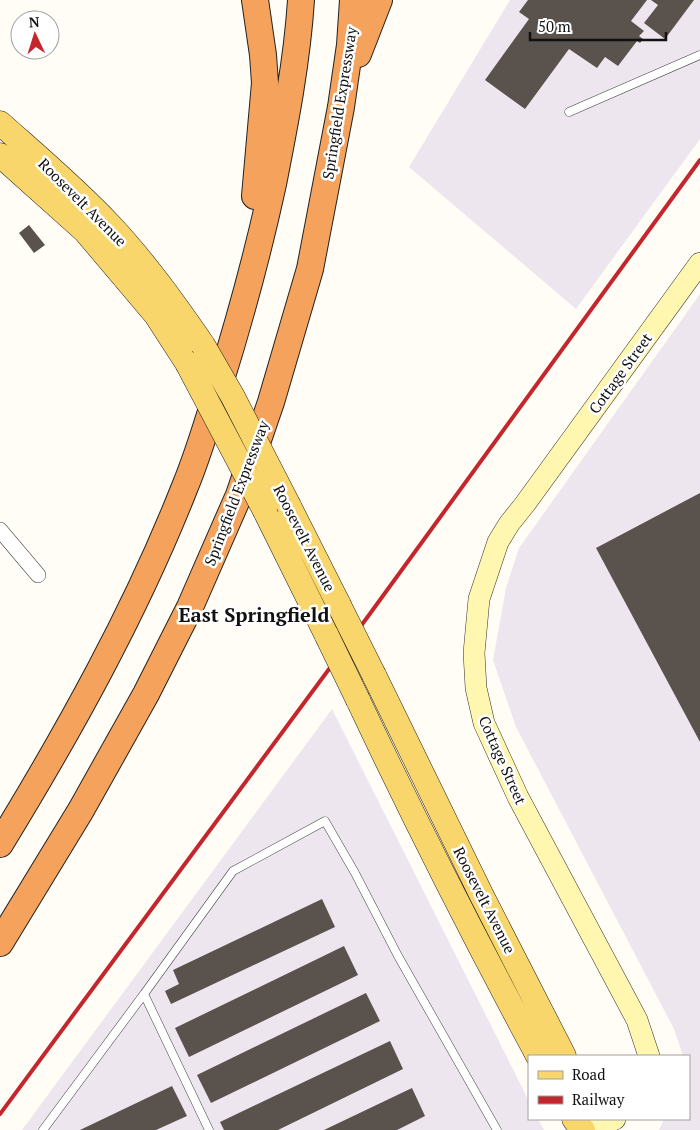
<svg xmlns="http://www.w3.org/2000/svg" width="700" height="1130" viewBox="0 0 700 1130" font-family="'PT Serif',serif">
	<rect width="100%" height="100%" fill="#fffdf5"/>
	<path fill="#eee6ef" d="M510 0H700V139L576 309 409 167Z
		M700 294V1130H659L664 1119H689V1056H683L674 1029 516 727 493 660 506 588 519 548Z
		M332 709 529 1101V1119H538L544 1130H22Z"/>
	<path fill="#5a524d" d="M528 0H647L631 21 644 31 639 36 643 39 640 43 637 41 618 66 605 57 597 68 569 49 525 109 485 80 529 19 519 12Z
		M651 0H694L665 39 644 23 658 5Z
		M29 225 45 245 34 253 19 233Z
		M700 493V742L596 548Z
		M322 899 335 927 171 1004 165 991 179 984 173 970Z
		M344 946 358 975 189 1057 175 1028Z
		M366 993 380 1021 211 1103 197 1075Z
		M390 1041 403 1069 278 1130H224L220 1122Z
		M172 1086 187 1116 156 1130H80Z
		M412 1088 425 1116 397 1130H324Z"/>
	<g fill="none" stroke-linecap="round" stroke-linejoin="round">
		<g stroke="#444" stroke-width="9">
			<path id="service" d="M569 112 700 55
				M43 1130 144 994
				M209 1130 144 994 233 871 325 821 355 873 398 956 497 1130"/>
		</g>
		<g stroke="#444" stroke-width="16">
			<path id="minor" d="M0 530 38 575"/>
		</g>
		<g stroke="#333" stroke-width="22">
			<path id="secondary" d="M649 1056 637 1020 518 797 484 723 476 688 474 653 479 599 498 542 509 524 525 504 700 263
				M593 1130 615 1119"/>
		</g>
		<g stroke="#222" stroke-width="25">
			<path id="primary" d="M0 123C37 156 75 188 109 224 144 261 174 303 203 345
				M0 155 85 231 156 315 187 363
				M289 506 339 605
				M265 511 327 636
				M374 675 481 894 564 1056
				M358 700C415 821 475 939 538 1056
				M574 1119 583 1130"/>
		</g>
		<g stroke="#222" stroke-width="28">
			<path id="motorway" d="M255 0 263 55 265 83 255 196
				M358 54 379 0
				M0 844C69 731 135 613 184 489 198 456 208 421 219 386 240 319 258 253 273 184 285 123 297 62 301 0
				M0 943 81 810 146 694 190 607 239 495 271 402 310 269 341 107 350 45 353 0"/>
		</g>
		<use href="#service" stroke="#fff" stroke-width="8"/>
		<use href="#minor" stroke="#fff" stroke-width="15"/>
		<use href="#secondary" stroke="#fff6b0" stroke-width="21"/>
		<use href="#primary" stroke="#f9d66b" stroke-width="24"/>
		<use href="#motorway" stroke="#f5a25d" stroke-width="26"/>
		<path stroke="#c4262e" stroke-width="4" d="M0 1114 369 615 700 160"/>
		<g stroke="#222" stroke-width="25" stroke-linecap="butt">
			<path id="primary-bridge" d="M203 345 233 397 289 506
				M187 363 265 511
				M339 605 374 675
				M327 636 358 700"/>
		</g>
		<use href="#primary-bridge" stroke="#f9d66b" stroke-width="24"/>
	</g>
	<g text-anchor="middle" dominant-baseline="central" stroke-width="5" stroke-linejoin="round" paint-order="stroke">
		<g font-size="15" fill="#111" stroke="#fff">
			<text transform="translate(339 103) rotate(-81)">Springfield Expressway</text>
			<text transform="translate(83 202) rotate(45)">Roosevelt Avenue</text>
			<text transform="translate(620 373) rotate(-54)">Cottage Street</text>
			<text transform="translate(236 493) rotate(-69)">Springfield Expressway</text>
			<text transform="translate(305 538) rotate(63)">Roosevelt Avenue</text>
			<text transform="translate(503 760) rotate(66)">Cottage Street</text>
			<text transform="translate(485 900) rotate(63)">Roosevelt Avenue</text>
		</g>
		<g font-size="20" font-weight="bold" fill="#111" stroke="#fff">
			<text x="254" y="614">East Springfield</text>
		</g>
	</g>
	<rect x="528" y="1055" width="162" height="65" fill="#ffffff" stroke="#a0a0a0"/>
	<rect x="538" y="1071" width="25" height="8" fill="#f9d66b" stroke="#a0a0a0"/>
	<text x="572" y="1080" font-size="15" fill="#111111">Road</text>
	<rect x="538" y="1096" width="25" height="8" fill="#c4262e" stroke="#a0a0a0"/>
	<text x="572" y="1105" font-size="15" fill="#111111">Railway</text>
	<g transform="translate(35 35) rotate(356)"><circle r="24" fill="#ffffff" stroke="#a0a0a0"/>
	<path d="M0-4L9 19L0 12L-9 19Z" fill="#c4262e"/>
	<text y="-8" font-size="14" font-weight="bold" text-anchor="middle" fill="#111111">N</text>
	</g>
	<path d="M530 32v8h136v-8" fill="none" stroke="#111111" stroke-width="2.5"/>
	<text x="538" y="32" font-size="15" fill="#111111" stroke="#ffffff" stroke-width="4" paint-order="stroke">50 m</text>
</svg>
